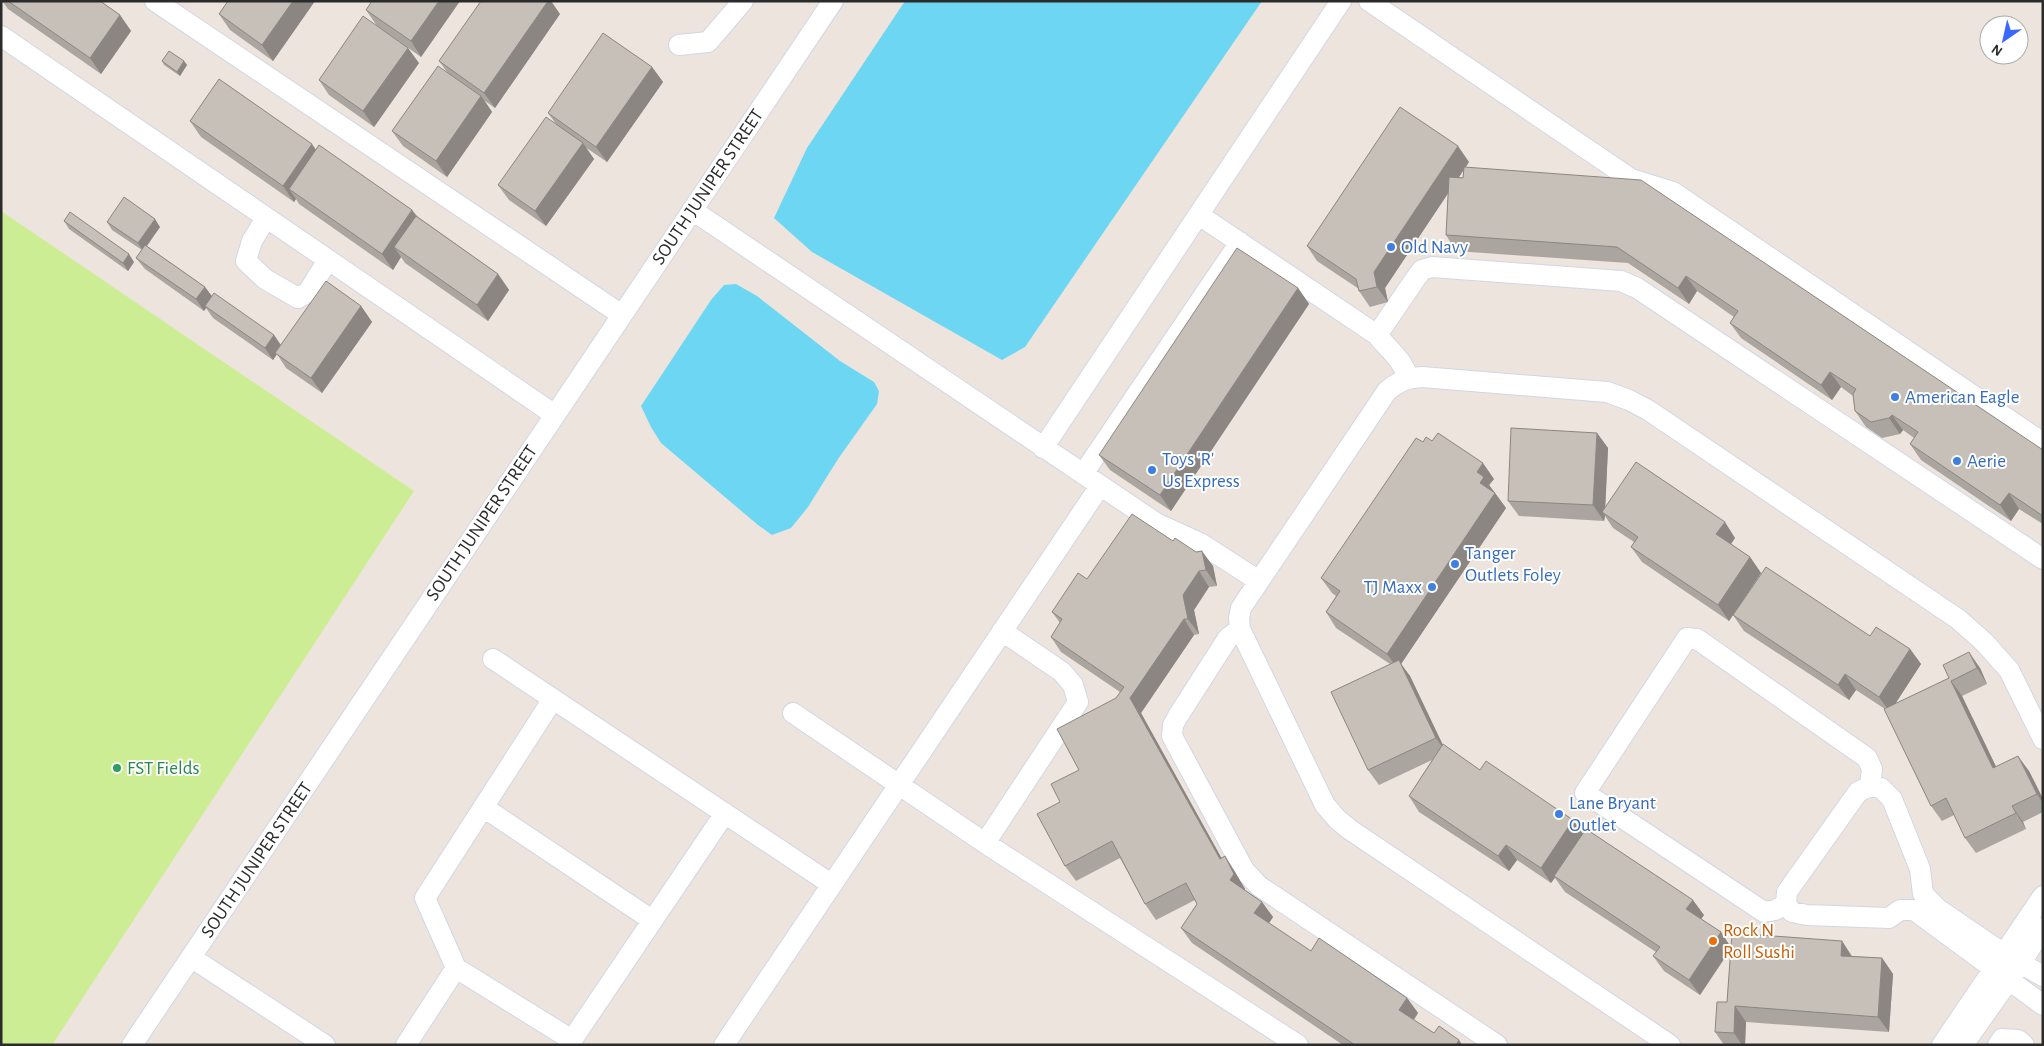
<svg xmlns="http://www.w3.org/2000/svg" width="2044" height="1046" viewBox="0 0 2044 1046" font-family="'Alegreya Sans',sans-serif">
	<rect width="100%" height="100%" fill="#ede5dd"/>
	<path fill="#cced93" d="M1 211 414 491 52 1045H1Z"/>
	<path fill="#6cd6f3" d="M905 1H1262L1025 347 1002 360 812 252 774 218 807 148Z
		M736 284 757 296 840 361 874 382 879 391 877 404 838 459 808 507 791 528 772 535 758 525 661 443 651 427 641 406 711 300 724 285Z"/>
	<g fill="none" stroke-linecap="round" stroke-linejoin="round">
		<g stroke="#d2d6e4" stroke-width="22">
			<path id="minor" d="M155 1 622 315
				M1369 1 1631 179 1673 192 2043 443
				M1 36 555 415
				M679 45 708 42 743 1
				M692 210 1156 523 1200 543 1259 581
				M1199 215 1377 335C1389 350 1402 359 1408 377
				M266 218 252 241 246 261 265 279 298 298 308 292 328 260
				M1377 335 1416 278 1422 270 1432 267 1621 281 1637 288 2043 559
				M1043 448 1341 1
				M1083 474 1240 242
				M1240 629 1228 638 1178 716 1173 725 1172 736 1244 870 1259 886 1497 1045
				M1002 631 1062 672 1073 685 1078 702 985 843 1298 1045
				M493 659 553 699
				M793 713 985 843
				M483 807 652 920
				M1786 904 1775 910 1764 912 1585 793 1687 638 1697 639 1867 758 1872 769 1870 786
				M192 958 325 1045
				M456 968 572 1040 725 813
				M2043 976 2004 954 1938 909 1923 894 1920 869 1892 799 1881 788 1870 786 1858 792 1787 892 1786 904 1792 912 1807 915 1889 918 1900 910H1914L2043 1005
				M132 1045 833 1
				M406 1045 456 968 425 898 553 699 831 884
				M724 1045 1100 486
				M1670 1045 1349 829 1337 819 1325 805 1240 629 1239 618 1241 608 1387 391C1399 381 1407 378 1422 377L1607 392 1629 400 1648 410 1958 619 1984 642 2009 670 2043 739
				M1942 1045 2043 896
				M1963 1045 2021 963 2043 928
				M1998 1045 2002 1039 2018 1040 2024 1045"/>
		</g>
		<use href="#minor" stroke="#fff" stroke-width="20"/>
	</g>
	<path fill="#aaa59e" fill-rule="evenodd" d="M1 1H100L120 15 131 31 101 74 8 9 3 2 1 5Z
		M228 1H315L273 61 230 30 219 14Z
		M460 1 421 57 377 26 366 10Z
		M560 14 495 108 485 101 492 112 447 177 403 146 392 131 447 72 439 61Z
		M162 61H184L187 65 180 76 164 65Z
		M419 63 374 127 329 95 319 80Z
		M652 67 663 82 607 162 585 147 594 159 546 226 509 200 498 185 556 124 548 113Z
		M190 121 316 150 412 210 418 217 498 274 509 290 488 321 405 263 401 257 393 270 299 204 296 199 294 202 201 137Z
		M1469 162 1465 168 2043 450V524L2019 509 2011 521 1921 460 1910 444 1914 438 1903 430 1900 434 1882 438 1866 427 1855 411 1853 396 1841 387 1832 400 1741 338 1730 323 1734 317 1697 291 1689 304 1628 263 1456 251 1446 235 1448 193 1385 288 1388 302 1370 307 1359 291V289L1317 261 1307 246ZM1464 169 1463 178 1459 177Z
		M64 221 134 262 128 271 69 229Z
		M107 222 160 227 147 246 205 287 212 296 274 335 281 345 361 306 372 322 322 393 286 368 277 354 273 360 213 318 206 308 204 311 145 269 136 258 142 250 112 230Z
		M1298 288 1309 304 1171 511 1110 470 1099 455Z
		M1597 433 1608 448 1605 507 1735 538 1731 544 1750 557 1761 573 1729 621 1642 562 1631 547 1634 542 1613 528 1605 516 1604 521 1519 516 1508 501Z
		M1423 442 1494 479 1489 485 1506 508 1401 664 1410 676 1443 745 1480 770 1583 834 1704 915 1701 919 1721 932 1731 947 1842 941 1852 956 1882 958 1893 974 1889 1032 1746 1022 1745 1045H1724L1715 1032 1727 1002 1731 949 1700 995 1664 971 1653 956 1656 952 1565 892 1555 878 1551 883 1517 860 1509 871 1419 812 1409 796 1432 760 1379 785 1368 770 1390 664 1336 628 1326 612 1336 596 1332 593 1321 578Z
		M1173 541 1213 566 1217 586 1209 587 1194 610 1199 634 1194 635 1141 713 1221 858 1225 856 1235 872 1245 889V890L1262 902 1273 917 1269 923 1311 951 1407 998 1418 1013 1414 1020 1434 1033 1459 1040 1462 1045H1343L1192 943 1181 928 1197 904 1195 900 1156 920 1145 904 1120 858 1076 881 1065 866 1060 802 1079 770 1116 698 1120 692 1061 652 1051 637 1060 623 1052 612 1087 579Z
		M1733 615 1870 636 1910 649 1921 664 1895 704 1949 678 1943 665 1980 668 1987 684 1962 696 1996 767 2029 771 2043 799V812L2023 822 2026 829 1976 853 1965 838 1954 815 1942 821 1931 806 1885 709 1856 690 1849 700 1744 631Z"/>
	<path fill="#8b8681" d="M293 1H315L273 61 262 45Z
		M439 1H460L421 57 411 41Z
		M548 1H551L560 14 495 108 484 93Z
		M120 15 131 31 101 74 90 58Z
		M408 48 419 63 374 127 363 111Z
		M184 61 187 65 180 76 177 72Z
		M652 67 663 82 607 162 596 147Z
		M481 96 492 112 447 177 436 161Z
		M583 143 594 159 546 226 535 211Z
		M312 144 323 160 289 189 296 199 294 202 283 186Z
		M1458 146 1469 162 1385 288 1388 302 1377 287 1374 272Z
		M412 210 423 226 394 247 401 257 393 270 382 254Z
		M155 219 160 227 143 251 138 243Z
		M129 254 134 262 128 271 123 263Z
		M498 274 509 290 488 321 477 305Z
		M1686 276 1697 291 1689 304 1678 288Z
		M205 287 213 298 205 306 206 308 204 311 196 299Z
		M1298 288 1309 304 1171 511 1160 495Z
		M361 306 372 322 322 393 311 378Z
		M274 335 282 347 275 353 277 354 273 360 265 348Z
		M1830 372 1841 387 1832 400 1821 385Z
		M1892 415 1903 430 1900 434 1889 418Z
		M1597 433 1608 448 1605 514 1602 512 1605 516 1604 521 1593 505Z
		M1483 463 1494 479 1489 485 1495 493 1480 483 1477 472Z
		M1495 493 1506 508 1401 664 1410 676 1447 754 1436 738 1398 669 1387 654Z
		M2009 493 2019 509 2011 521 2000 505Z
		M1725 522 1735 538 1727 550 1716 534Z
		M1202 551 1213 566 1217 586 1206 570Z
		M1750 557 1761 573 1729 621 1718 605Z
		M1199 571 1209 587 1194 610 1199 634 1188 619 1183 595Z
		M1184 619 1194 635 1141 713 1231 875 1220 859 1130 698Z
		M1910 649 1921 664 1890 712 1879 697Z
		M1969 652 1980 668 1987 684 1977 668Z
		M1845 674 1856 690 1849 700 1838 685Z
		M1951 681 1962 696 2004 783 1993 768Z
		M2018 756 2029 771 2043 799V803L2037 794Z
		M2012 806 2023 822 2026 829 2016 813Z
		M1573 820 1584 835 1551 883 1541 868Z
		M1506 845 1517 860 1509 871 1498 856Z
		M1225 856 1235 872 1245 889 1241 896 1230 880Z
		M1693 900 1704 915 1697 925 1686 909Z
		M1262 902 1273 917 1265 929 1254 913Z
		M1721 932 1731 948 1700 995 1689 980Z
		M1842 941 1852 957 1841 956Z
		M1882 958 1893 974 1889 1032 1878 1017Z
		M1407 998 1418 1013 1410 1025 1399 1010Z
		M1735 1006 1746 1022 1745 1045H1742L1734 1033Z
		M1459 1040 1462 1045H1456Z"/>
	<path fill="#c6c0b8" stroke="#8b8681" d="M8 1H100L120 15 90 58Z
		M228 1H293L262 45 219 14Z
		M372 1H439L411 41 366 10Z
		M481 1H548L484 93 439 61Z
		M363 16 408 48 363 111 319 80Z
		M603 33 652 67 596 147 548 113Z
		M169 51 184 61 177 72 162 61Z
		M438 66 481 96 436 161 392 131Z
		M219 79 312 144 283 186 190 121Z
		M1400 107 1458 146 1374 272 1377 287 1359 291 1356 279 1307 246Z
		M546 117 583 143 535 211 498 185Z
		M319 145 412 210 382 254 289 189Z
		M1464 167 1641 180 2043 450V516L2009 493 2000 505 1910 444 1918 432 1892 415 1889 418 1871 422 1855 411 1853 394 1856 389 1830 372 1821 385 1730 323 1738 311 1686 276 1678 288 1617 247 1446 235 1449 177 1463 178Z
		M124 197 155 219 138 243 107 222Z
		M70 212 129 254 123 263 64 221Z
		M416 216 498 274 477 305 394 247Z
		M145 245 205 287 196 299 136 258Z
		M1237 248 1298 288 1160 495 1099 455Z
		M326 281 361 306 311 378 275 353Z
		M214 293 274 335 265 348 205 306Z
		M1511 428 1597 433 1593 505 1508 501Z
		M1438 433 1483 463 1477 472 1484 477 1480 483 1495 493 1387 654 1326 612 1340 591 1321 578 1416 438 1423 442 1426 437 1432 441Z
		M1636 462 1725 522 1716 534 1750 557 1718 605 1631 547 1638 537 1602 512Z
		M1132 514 1173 541 1175 538 1196 552 1202 551 1206 570 1199 571 1183 595 1188 619H1184L1130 698 1220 859 1225 856 1234 874 1230 880 1262 902 1254 913 1311 951 1319 938 1407 998 1399 1010 1434 1033 1439 1026 1459 1040 1456 1045H1355L1181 928 1197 904 1186 883 1145 904 1112 841 1065 866 1037 814 1060 802 1051 784 1079 770 1057 729 1116 698 1124 687 1051 637 1062 619 1052 612 1078 573 1087 579Z
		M1766 567 1870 636 1876 627 1910 649 1879 697 1845 674 1838 685 1733 615Z
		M1969 652 1977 668 1951 681 1993 768 2018 756 2037 794 2012 806 2016 813 1965 838 1946 798 1931 806 1884 709 1949 678 1943 665Z
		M1399 660 1436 738 1368 770 1331 692Z
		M1443 744 1480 770 1486 761 1573 820 1541 868 1506 845 1498 856 1409 796Z
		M1586 829 1693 900 1686 909 1721 932 1689 980 1653 956 1660 947 1554 876Z
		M1732 933 1842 941 1841 956 1882 958 1878 1017 1735 1006 1734 1033 1715 1032 1717 1002H1727Z"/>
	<g fill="#3f7fe0" stroke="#fff" stroke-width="2">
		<circle cx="1391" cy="247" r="5"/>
		<circle cx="1895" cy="397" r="5"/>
		<circle cx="1957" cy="461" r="5"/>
		<circle cx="1152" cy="470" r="5"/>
		<circle cx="1455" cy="564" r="5"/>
		<circle cx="1432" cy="587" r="5"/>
		<circle cx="1559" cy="814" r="5"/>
	</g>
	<circle fill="#2e9e5b" stroke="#fff" stroke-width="2" cx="117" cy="768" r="5"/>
	<circle fill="#e8710a" stroke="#fff" stroke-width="2" cx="1713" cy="941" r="5"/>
	<g text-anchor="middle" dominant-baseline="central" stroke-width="4" stroke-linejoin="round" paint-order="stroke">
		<g font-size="19" fill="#2b2b2b" stroke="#fff">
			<text transform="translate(708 187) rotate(-56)">SOUTH JUNIPER STREET</text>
			<text transform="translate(482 523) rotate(-56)">SOUTH JUNIPER STREET</text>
			<text transform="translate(257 860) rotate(-56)">SOUTH JUNIPER STREET</text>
		</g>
		<g font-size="19" fill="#366cbe" stroke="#fff" text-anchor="start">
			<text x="1401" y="247">Old Navy</text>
			<text x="1905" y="397">American Eagle</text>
			<text x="1162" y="459">Toys 'R'<tspan x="1162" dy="22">Us Express</tspan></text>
			<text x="1967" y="461">Aerie</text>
			<text x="1465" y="553">Tanger<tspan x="1465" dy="22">Outlets Foley</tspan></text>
			<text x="1422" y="587" text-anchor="end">TJ Maxx</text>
			<text x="1569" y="803">Lane Bryant<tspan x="1569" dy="22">Outlet</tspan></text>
		</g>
		<g font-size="19" fill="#27864d" stroke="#fff" text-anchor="start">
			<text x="127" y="768">FST Fields</text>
		</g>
		<g font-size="19" fill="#c56008" stroke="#fff" text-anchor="start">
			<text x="1723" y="930">Rock N<tspan x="1723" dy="22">Roll Sushi</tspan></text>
		</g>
	</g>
	<rect width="2044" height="1046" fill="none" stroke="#2b2b2b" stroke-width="5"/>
	<g transform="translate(2004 40) rotate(214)"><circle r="24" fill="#ffffff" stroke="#aaaaaa"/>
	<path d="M0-4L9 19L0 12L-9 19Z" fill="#3868ff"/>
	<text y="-8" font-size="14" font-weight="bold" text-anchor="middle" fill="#2b2b2b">N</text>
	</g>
</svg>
